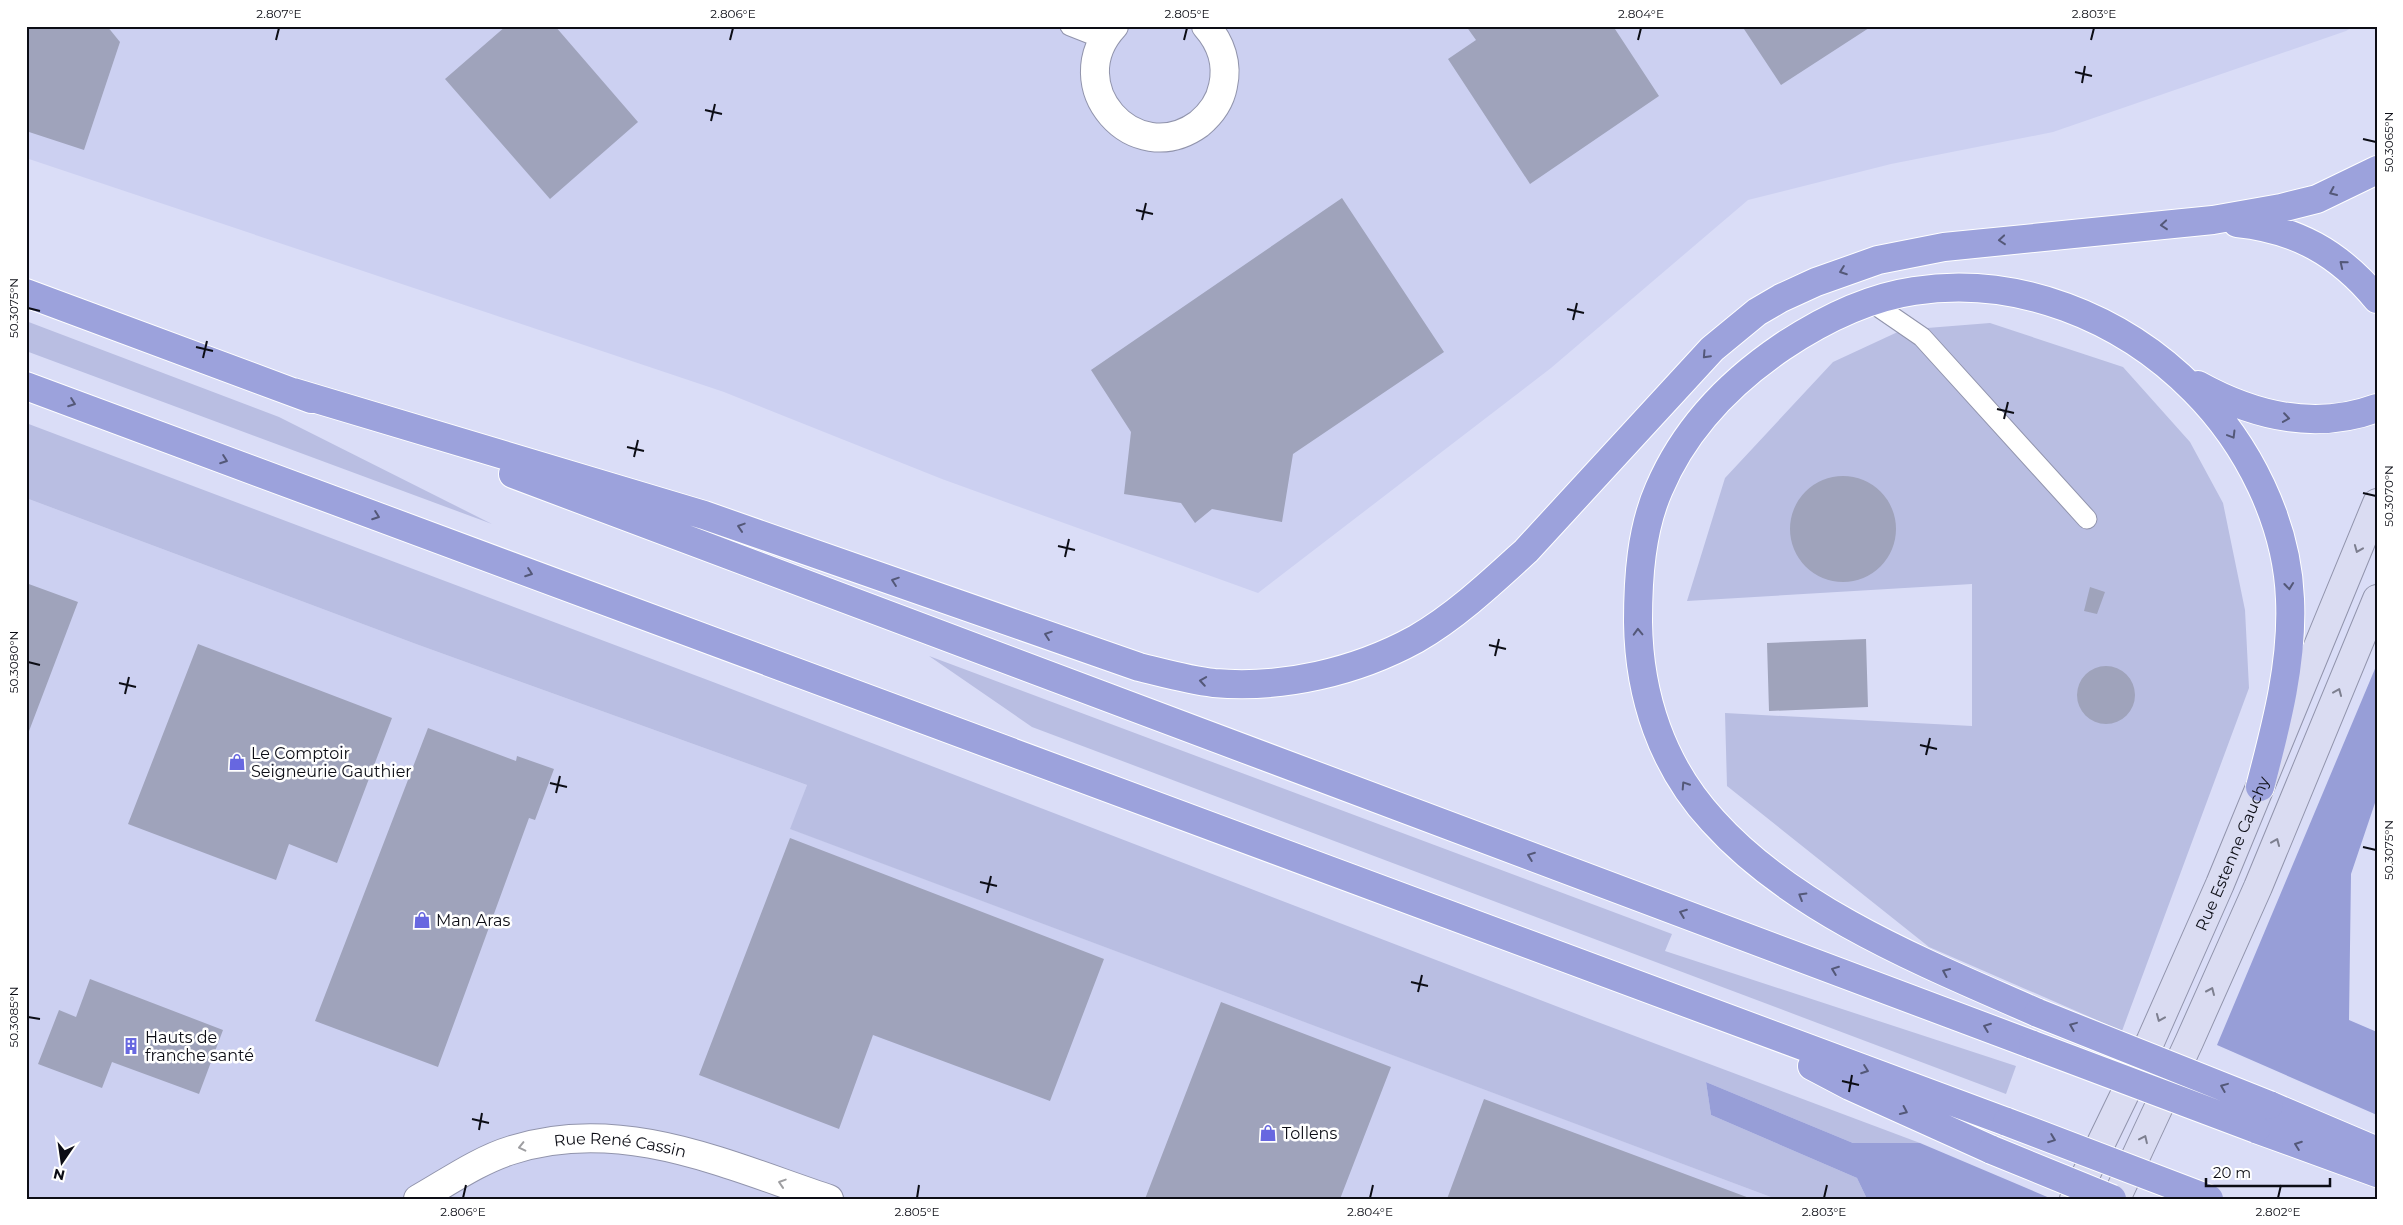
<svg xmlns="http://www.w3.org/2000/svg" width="2403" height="1225" viewBox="0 0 2403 1225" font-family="Montserrat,sans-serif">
	<rect width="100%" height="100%" fill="#daddf7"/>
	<path fill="#ccd0f1" d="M26 26H2354L2346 31 2053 132 1891 164 1748 200 1551 368 1258 593 942 479 724 392 26 158Z
		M26 498 416 644 807 785 791 829 1776 1199H26Z"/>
	<path fill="#b9bee2" d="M26 321 279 417 492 524 26 351Z
		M1990 323 2123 367 2190 442 2223 503 2245 610 2249 688 2122 1031 1929 947 1727 786 1725 713 1972 726V584L1687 601 1725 478 1833 362 1902 330Z
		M26 423 713 682 1587 1018 1920 1143H1853L1706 1082 1711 1115 1857 1178 1867 1199H1776L790 829 807 785 416 644 26 498Z
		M929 656 1672 934 1665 951 2016 1066 2006 1094 1032 727Z"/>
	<path fill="#979ed7" d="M2377 664V797L2351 874 2349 1020 2377 1032V1115L2217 1045Z
		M1706 1082 1853 1143H1920L2052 1199H1867L1857 1178 1711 1115Z"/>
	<path fill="#9fa3bb" d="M26 26H107L120 42 84 150 26 131Z
		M506 26H555L638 122 550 199 445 79Z
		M1466 26H1613L1659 96 1530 184 1448 59 1476 40Z
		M1742 26H1872L1781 85Z
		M1342 198 1444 352 1293 454 1282 522 1212 509 1195 523 1181 503 1124 494 1131 432 1091 370Z
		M1790 529a53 53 0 1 1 106 0a53 53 0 1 1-106 0Z
		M26 583 78 602 26 739Z
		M2090 587 2105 592 2097 614 2084 611Z
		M1866 639 1868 707 1769 711 1767 643Z
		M198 644 392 718 337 863 289 844 276 880 128 824Z
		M2077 695a29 29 0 1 1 58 0a29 29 0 1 1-58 0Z
		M428 728 516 761 517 756 554 769 535 820 529 818 438 1067 315 1021Z
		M790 838 1104 959 1050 1101 873 1035 839 1129 699 1075Z
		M90 979 223 1030 199 1094 112 1062 102 1088 38 1064 59 1010 76 1017Z
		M1221 1002 1391 1067 1340 1199H1145Z
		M1484 1099 1752 1199H1447Z"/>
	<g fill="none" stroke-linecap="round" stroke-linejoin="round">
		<g stroke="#9194ac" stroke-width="21">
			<path id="service" d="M1070 26 1103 39
				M1871 302 1922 337 2087 519"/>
		</g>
		<g stroke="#9194ac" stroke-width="30">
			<g id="minor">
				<path d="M1114 26C1059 85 1134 171 1199 124 1211 114 1220 102 1223 86 1228 64 1221 43 1206 26"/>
				<path id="s1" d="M418 1199C448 1182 479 1160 512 1150 621 1115 727 1165 829 1199"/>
			</g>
		</g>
		<g stroke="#9194ac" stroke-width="30">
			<g id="secondary">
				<path id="s2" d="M2074 1199 2151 1040 2220 884 2377 503"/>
				<path d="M2116 1199 2189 1042 2258 887 2377 599"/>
			</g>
		</g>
		<g stroke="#fff" stroke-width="30">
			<path id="trunk" d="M2237 223C2296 229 2339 253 2377 299
				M26 293 311 399
				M2198 385C2254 416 2315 431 2377 408
				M26 386 2007 1122
				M293 392 704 515 1139 667C1164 673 1188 680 1214 683 1282 689 1356 672 1416 639 1456 616 1492 582 1526 551L1712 349 1757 312 1781 298 1816 282 1878 260 1944 247 2213 220 2281 208 2317 199 2377 170
				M513 474 2033 1045
				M2038 1013C1927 964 1795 912 1713 821 1662 766 1639 696 1638 622 1638 578 1641 530 1659 489 1684 430 1729 383 1782 347 1821 321 1866 298 1914 291 2017 275 2122 317 2194 390 2248 444 2287 522 2290 599 2293 663 2276 726 2260 787
				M1812 1066 1850 1086 1992 1150
				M2269 1105 2377 1151
				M2256 1129 2377 1173"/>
		</g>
		<use href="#service" stroke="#fff" stroke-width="19"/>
		<use href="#minor" stroke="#fff" stroke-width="28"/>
		<use href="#secondary" stroke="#dadcf2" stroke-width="28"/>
		<use href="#trunk" stroke="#9ca2dc" stroke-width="28"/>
		<g stroke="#fff" stroke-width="30" stroke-linecap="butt">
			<path id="trunk-bridge" d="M2038 1013 2269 1105
				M2033 1045 2256 1129
				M2007 1122 2209 1199
				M1992 1150 2112 1199"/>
		</g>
		<use href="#trunk-bridge" stroke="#9ca2dc" stroke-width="28"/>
	</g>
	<defs><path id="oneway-chevron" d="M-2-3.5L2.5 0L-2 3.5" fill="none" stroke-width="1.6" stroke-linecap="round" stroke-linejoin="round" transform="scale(1.25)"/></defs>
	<g stroke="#545878">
		<use href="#oneway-chevron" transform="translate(2333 192) rotate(156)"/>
		<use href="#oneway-chevron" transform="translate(2164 225) rotate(175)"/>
		<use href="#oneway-chevron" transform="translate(2002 240) rotate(175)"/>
		<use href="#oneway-chevron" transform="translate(2343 264) rotate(-141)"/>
		<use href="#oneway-chevron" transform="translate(1843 271) rotate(160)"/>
		<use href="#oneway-chevron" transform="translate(1706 355) rotate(133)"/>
		<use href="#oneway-chevron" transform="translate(72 403) rotate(20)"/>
		<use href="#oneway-chevron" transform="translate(2286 418) rotate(8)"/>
		<use href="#oneway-chevron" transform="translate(2232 435) rotate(59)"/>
		<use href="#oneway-chevron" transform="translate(224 460) rotate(20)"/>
		<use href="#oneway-chevron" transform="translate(376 516) rotate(20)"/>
		<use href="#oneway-chevron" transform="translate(741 527) rotate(-162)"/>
		<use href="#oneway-chevron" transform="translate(529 573) rotate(20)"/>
		<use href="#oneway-chevron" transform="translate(895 581) rotate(-161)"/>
		<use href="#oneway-chevron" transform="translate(2289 586) rotate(84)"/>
		<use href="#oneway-chevron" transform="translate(1638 632) rotate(-92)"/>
		<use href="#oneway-chevron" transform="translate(1048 635) rotate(-161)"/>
		<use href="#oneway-chevron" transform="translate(1203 681) rotate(-171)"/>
		<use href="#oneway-chevron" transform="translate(1685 785) rotate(-123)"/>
		<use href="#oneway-chevron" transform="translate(1531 856) rotate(-159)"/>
		<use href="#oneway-chevron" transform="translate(1802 896) rotate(-149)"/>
		<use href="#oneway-chevron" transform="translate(1683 913) rotate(-159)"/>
		<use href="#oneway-chevron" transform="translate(1835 970) rotate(-159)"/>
		<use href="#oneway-chevron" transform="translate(1946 972) rotate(-156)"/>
		<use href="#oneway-chevron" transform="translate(2073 1026) rotate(-158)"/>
		<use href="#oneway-chevron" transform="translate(1987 1027) rotate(-159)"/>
		<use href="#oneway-chevron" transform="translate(1865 1070) rotate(20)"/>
		<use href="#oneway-chevron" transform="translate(2224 1087) rotate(-158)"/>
		<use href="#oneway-chevron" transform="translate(1904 1111) rotate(25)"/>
		<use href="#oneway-chevron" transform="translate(2052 1139) rotate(21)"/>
		<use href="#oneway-chevron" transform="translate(2298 1145) rotate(-160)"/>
	</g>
	<g stroke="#7d7f8f">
		<use href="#oneway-chevron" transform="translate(2358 549) rotate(112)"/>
		<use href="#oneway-chevron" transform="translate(2338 692) rotate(-67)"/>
		<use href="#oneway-chevron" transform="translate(2276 842) rotate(-67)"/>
		<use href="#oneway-chevron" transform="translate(2211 991) rotate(-66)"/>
		<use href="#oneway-chevron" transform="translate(2160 1018) rotate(113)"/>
		<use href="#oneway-chevron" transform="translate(2144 1139) rotate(-65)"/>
	</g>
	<g stroke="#9e9ea1">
		<use href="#oneway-chevron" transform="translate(522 1147) rotate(167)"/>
		<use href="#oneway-chevron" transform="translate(782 1183) rotate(-162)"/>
	</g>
	<path fill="none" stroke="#0c0d15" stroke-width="2" d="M276 40 279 28M730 40 733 28M1184 40 1187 28M1638 40 1641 28M2091 40 2094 28M2075 72 2092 76M2082 83 2085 66M705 110 722 114M711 121 715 104M2363 139 2376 142M1136 210 1153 214M1142 220 1146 203M28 308 40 311M1567 309 1584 313M1573 320 1577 303M196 347 213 351M203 358 207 341M1997 409 2014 413M2004 419 2008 402M627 447 644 451M634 457 638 440M2363 493 2376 496M1058 546 1075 550M1065 557 1069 539M1489 645 1506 649M1495 656 1499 639M28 662 40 665M119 683 136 687M125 694 129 677M1920 745 1937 749M1926 755 1930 738M550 783 567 787M556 793 560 776M2363 847 2376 850M980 882 997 886M987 893 991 876M1411 982 1428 986M1418 992 1422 975M28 1017 40 1019M1842 1081 1859 1085M1849 1092 1852 1075M472 1119 489 1123M479 1130 482 1113M463 1198 466 1185M917 1198 919 1185M1370 1198 1373 1185M1824 1198 1827 1185M2278 1198 2281 1185"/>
	<defs>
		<g id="shop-bare" transform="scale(1.35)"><path d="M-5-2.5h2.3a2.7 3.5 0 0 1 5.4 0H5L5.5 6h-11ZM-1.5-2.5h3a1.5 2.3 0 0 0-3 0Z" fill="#6767e0" stroke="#fff" stroke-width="2.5" paint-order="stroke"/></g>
		<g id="building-bare" transform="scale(1.35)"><path d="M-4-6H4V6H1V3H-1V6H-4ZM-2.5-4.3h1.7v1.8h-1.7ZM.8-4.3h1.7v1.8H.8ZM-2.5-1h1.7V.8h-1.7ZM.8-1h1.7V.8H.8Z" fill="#6767e0" stroke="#fff" stroke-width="2.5" paint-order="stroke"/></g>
	</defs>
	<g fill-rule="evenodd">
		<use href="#shop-bare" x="237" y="762"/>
		<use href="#shop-bare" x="422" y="920"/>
		<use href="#building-bare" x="131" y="1046"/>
		<use href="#shop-bare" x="1268" y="1133"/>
	</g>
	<g text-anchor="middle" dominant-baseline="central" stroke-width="5" stroke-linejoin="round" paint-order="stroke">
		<g font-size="16" fill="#0c0d15" stroke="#fff" text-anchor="start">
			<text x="251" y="753">Le Comptoir<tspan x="251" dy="18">Seigneurie Gauthier</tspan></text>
			<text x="436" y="920">Man Aras</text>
			<text x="145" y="1037">Hauts de<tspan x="145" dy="18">franche santé</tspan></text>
			<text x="1282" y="1133">Tollens</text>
		</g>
		<g font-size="16" fill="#0c0d15" stroke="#fff">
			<text stroke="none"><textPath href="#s2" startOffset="380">Rue Estenne Cauchy</textPath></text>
			<text stroke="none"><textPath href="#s1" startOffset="216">Rue René Cassin</textPath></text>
		</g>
	</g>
	<rect width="2403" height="1225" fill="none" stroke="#ffffff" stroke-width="55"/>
	<g transform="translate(62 1162) rotate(193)" stroke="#ffffff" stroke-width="4" paint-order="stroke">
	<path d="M0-4L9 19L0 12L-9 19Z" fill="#0c0d15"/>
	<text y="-8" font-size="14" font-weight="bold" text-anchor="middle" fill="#0c0d15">N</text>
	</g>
	<path d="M2206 1178v8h124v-8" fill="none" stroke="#0c0d15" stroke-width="2.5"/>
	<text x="2213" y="1178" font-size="15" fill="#0c0d15" stroke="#ffffff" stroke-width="4" paint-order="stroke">20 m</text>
	<rect x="28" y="28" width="2348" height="1170" fill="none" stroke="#0c0d15" stroke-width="2"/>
	<g font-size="12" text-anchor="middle" fill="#0c0d15">
		<text x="279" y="18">2.807°E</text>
		<text x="733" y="18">2.806°E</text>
		<text x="1187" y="18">2.805°E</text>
		<text x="1641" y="18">2.804°E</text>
		<text x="2094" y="18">2.803°E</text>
		<text transform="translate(2389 142) rotate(-90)" y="4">50.3065°N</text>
		<text transform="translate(14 308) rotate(-90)" y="4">50.3075°N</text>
		<text transform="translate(2389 496) rotate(-90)" y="4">50.3070°N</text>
		<text transform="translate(14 662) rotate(-90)" y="4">50.3080°N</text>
		<text transform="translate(2389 850) rotate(-90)" y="4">50.3075°N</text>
		<text transform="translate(14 1017) rotate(-90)" y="4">50.3085°N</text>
		<text x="463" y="1216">2.806°E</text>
		<text x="917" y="1216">2.805°E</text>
		<text x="1370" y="1216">2.804°E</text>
		<text x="1824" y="1216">2.803°E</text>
		<text x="2278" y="1216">2.802°E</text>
	</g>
</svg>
